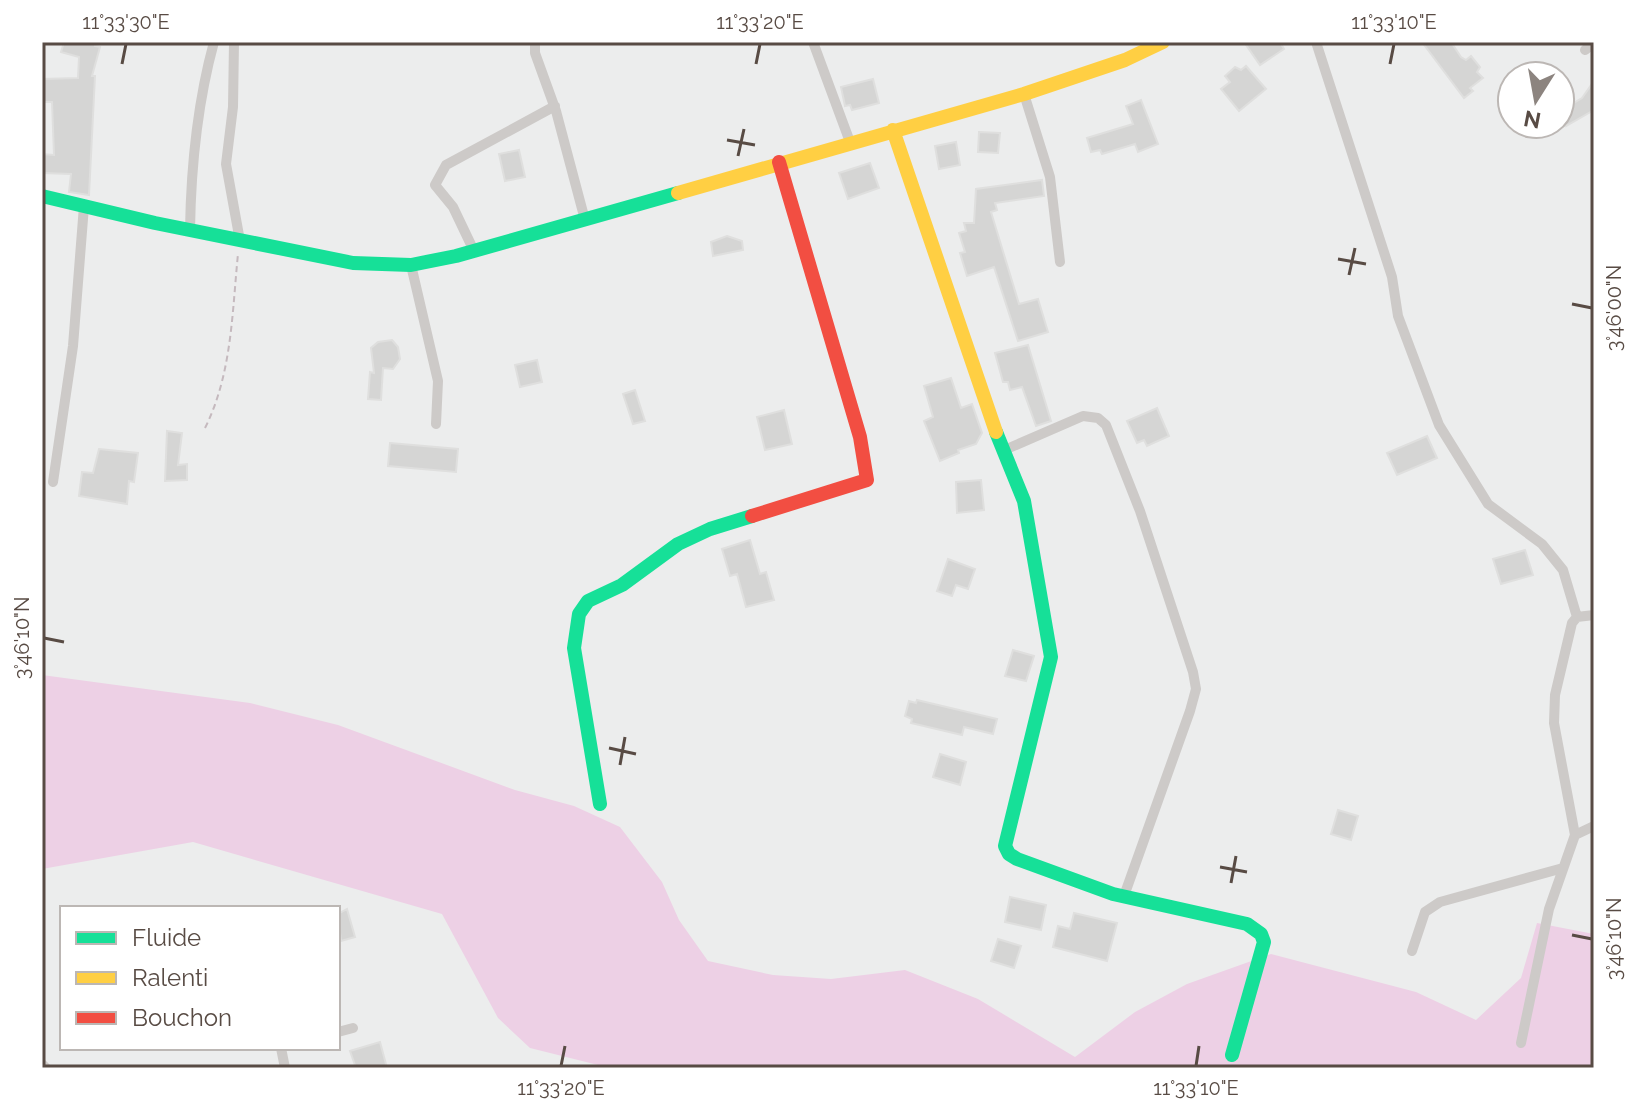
<svg xmlns="http://www.w3.org/2000/svg" width="1636" height="1110" viewBox="0 0 1636 1110" font-family="Raleway,sans-serif">
	<rect width="100%" height="100%" fill="#eceded"/>
	<path fill="#edd0e5" d="M42 675 250 703 338 725 515 790 574 806 620 827 662 882 679 920 708 961 773 975 831 979 905 970 978 999 1075 1057 1135 1012 1187 984 1271 954 1416 992 1476 1020 1521 978 1537 923 1594 934V1068H610L530 1048 498 1018 442 914 193 842 42 869Z"/>
	<path fill="#d5d5d4" stroke="#dfdfde" stroke-width="2" d="M64 42H96L95 46 100 47 92 76H95L89 195 69 192 71 174 42 173V154L54 155 52 102H42V79L78 78 79 57 61 52Z
		M1244 42H1280L1284 49 1260 65Z
		M1422 42H1451L1461 57 1466 60 1471 56 1480 67 1477 72 1483 78 1470 88 1473 91 1464 98Z
		M1246 66 1266 89 1239 111 1221 89 1230 82 1225 76 1235 67 1241 70Z
		M873 79 879 103 852 110 850 105 845 106 841 87Z
		M1594 81V110L1566 126 1560 111 1582 98Z
		M1141 100 1158 144 1138 152 1135 144 1102 154 1100 150 1091 152 1087 138 1133 124 1126 106Z
		M979 132 1000 133 998 153 978 152Z
		M956 142 960 165 939 169 935 146Z
		M519 150 525 177 505 181 499 154Z
		M870 163 879 188 848 199 839 173Z
		M1042 180 1044 196 995 203 997 210 991 212 1019 304 1038 299 1048 332 1018 341 994 267 967 276 960 253 965 252 959 233 966 231 964 223H974L976 189Z
		M727 236 742 241 743 250 713 256 711 242Z
		M392 340 398 347 400 359 393 369 383 368 381 400 368 399 370 372 374 373 371 348 378 342Z
		M1028 345 1051 421 1036 426 1022 387 1010 390 1008 382H1003L995 353Z
		M537 360 542 382 520 387 515 365Z
		M951 378 961 408 972 404 982 433 976 444 958 450 959 453 940 461 924 421 933 417 924 386Z
		M635 390 645 421 633 424 623 394Z
		M1157 408 1169 436 1147 446 1144 440 1137 443 1127 421Z
		M784 410 792 444 765 450 757 417Z
		M167 431 182 433 178 465 187 464V480L165 481Z
		M1427 436 1437 458 1397 475 1387 453Z
		M390 443 458 449 456 472 388 466Z
		M99 449 138 453 134 482 129 481 127 504 79 496 82 472 93 473Z
		M981 480 984 510 957 513 956 482Z
		M750 540 760 574 766 572 774 600 746 607 737 574 730 576 722 549Z
		M1525 550 1533 575 1501 584 1493 559Z
		M948 559 975 569 968 589 956 585 952 596 937 591Z
		M1013 650 1034 656 1026 681 1005 676Z
		M917 700 997 719 993 734 964 727 962 735 911 723 912 719 905 716 909 701 916 703Z
		M940 754 966 762 960 785 933 777Z
		M1338 810 1358 816 1351 840 1331 834Z
		M1010 897 1046 905 1041 930 1005 922Z
		M347 909 355 937 341 941 338 914Z
		M1074 913 1117 923 1107 961 1053 947 1058 926 1070 929Z
		M998 939 1021 946 1014 968 991 961Z
		M380 1042 387 1068H356L350 1051Z"/>
	<g fill="none" stroke-linecap="round" stroke-linejoin="round">
		<path stroke="#c5b9be" stroke-width="2" stroke-dasharray="6 4" stroke-linecap="butt" d="M205 428C232 374 232 313 238 254"/>
		<path stroke="#cdcac8" stroke-width="10" d="M234 42 233 107 226 164 240 241
			M535 42V53L556 111 585 220
			M813 42 850 142
			M1316 42 1392 277 1398 316 1439 425 1488 504 1542 544 1563 570 1577 617
			M1585 50 1594 43
			M1024 94 1050 177 1060 262
			M190 230C191 166 197 104 214 42
			M474 251 453 207 435 185 446 165 555 106
			M411 265 438 381 436 424
			M1002 451 1083 416 1098 418 1106 425 1140 511 1193 672 1196 689 1190 711 1124 896
			M53 482 73 346 84 206
			M1575 835 1594 826
			M1412 951 1425 912 1440 902 1563 868
			M338 1032 353 1028
			M1521 1043 1549 909 1575 835 1554 723 1555 695 1572 623 1577 617 1594 615
			M281 1048 285 1068
			M42 1064 46 1068"/>
		<path stroke="#16e098" stroke-width="14" d="M42 196 155 223 353 263 411 265 456 256 678 193
			M996 432 1024 501 1051 657 1005 846 1009 854 1017 859 1113 894 1247 924 1261 934 1264 942 1232 1055
			M600 804 574 648 579 614 588 601 622 585 678 544 710 529 752 516"/>
		<path stroke="#ffcf43" stroke-width="14" d="M893 130 996 432
			M678 193 1024 94 1125 60 1163 42"/>
		<path stroke="#f24e42" stroke-width="14" d="M752 516 867 480 860 437 779 162"/>
	</g>
	<path fill="none" stroke="#584b44" stroke-width="3" d="M122 64 126 44M756 64 760 44M1390 64 1394 44M727 140 755 145M738 156 744 129M1338 259 1366 264M1349 275 1355 248M1572 304 1592 308M44 638 64 642M609 748 636 754M620 765 625 737M1220 867 1247 872M1231 883 1236 856M1572 935 1592 939M561 1066 565 1046M1196 1066 1199 1046"/>
	<rect width="1636" height="1110" fill="none" stroke="#ffffff" stroke-width="88"/>
	<rect x="60" y="906" width="280" height="144" fill="#ffffff" stroke="#bcb7b4" stroke-width="2"/>
	<rect x="76" y="932" width="40" height="12" fill="#16e098" stroke="#bcb7b4" stroke-width="2"/>
	<text x="132" y="946" font-size="24" fill="#584b44">Fluide</text>
	<rect x="76" y="972" width="40" height="12" fill="#ffcf43" stroke="#bcb7b4" stroke-width="2"/>
	<text x="132" y="986" font-size="24" fill="#584b44">Ralenti</text>
	<rect x="76" y="1012" width="40" height="12" fill="#f24e42" stroke="#bcb7b4" stroke-width="2"/>
	<text x="132" y="1026" font-size="24" fill="#584b44">Bouchon</text>
	<g transform="translate(1536 100) rotate(191)"><circle r="38" fill="#ffffff" stroke="#bcb7b4" stroke-width="2"/>
	<path d="M0-6L14 30L0 20L-14 30Z" fill="#8c847f"/>
	<text y="-12" font-size="22" font-weight="bold" text-anchor="middle" fill="#584b44">N</text>
	</g>
	<rect x="44" y="44" width="1548" height="1022" fill="none" stroke="#584b44" stroke-width="3"/>
	<g font-size="20" text-anchor="middle" fill="#584b44">
		<text x="126" y="29">11°33'30"E</text>
		<text x="760" y="29">11°33'20"E</text>
		<text x="1394" y="29">11°33'10"E</text>
		<text transform="translate(1614 308) rotate(-90)" y="7">3°46'00"N</text>
		<text transform="translate(22 638) rotate(-90)" y="7">3°46'10"N</text>
		<text transform="translate(1614 939) rotate(-90)" y="7">3°46'10"N</text>
		<text x="561" y="1095">11°33'20"E</text>
		<text x="1196" y="1095">11°33'10"E</text>
	</g>
</svg>
